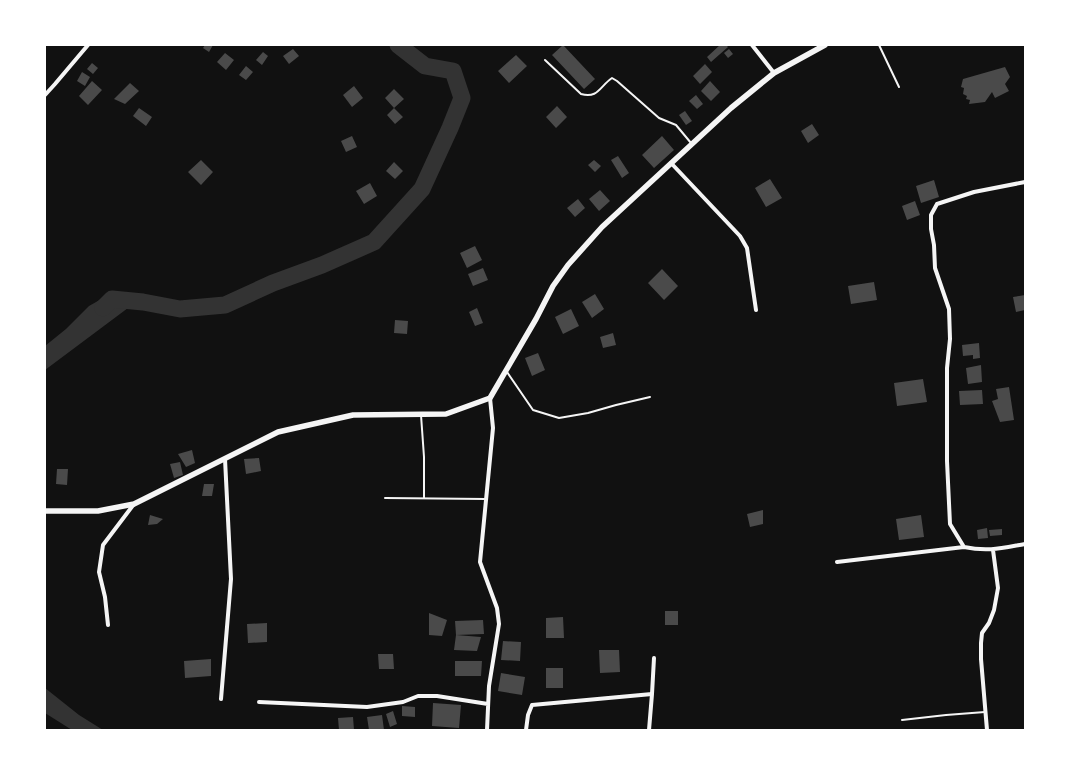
<svg xmlns="http://www.w3.org/2000/svg" width="1070" height="775" viewBox="0 0 1070 775" font-family="'Crimson Pro',serif">
	<rect width="100%" height="100%" fill="#111"/>
	<path fill="#333" d="M112 293 132 305 45 370V346L66 329 89 306Z
		M45 688 79 715 103 730H72L45 713Z"/>
	<g fill="none" stroke-linecap="round" stroke-linejoin="round">
		<path stroke="#333" stroke-width="17" d="M103 308 112 299 143 302 180 309 225 305 273 283 322 265 374 242 422 189 450 128 462 98 453 71 425 66 398 45"/>
	</g>
	<path fill="#4a4a4a" d="M205 45H213L209 52 203 48Z
		M563 45 595 79 584 89 552 55Z
		M720 45H726L728 47 711 62 707 57Z
		M293 49 299 56 289 64 283 56Z
		M729 49 733 54 728 58 724 53Z
		M263 52 268 56 262 65 256 60Z
		M225 53 234 60 226 70 217 62Z
		M516 55 527 66 509 83 498 71Z
		M92 63 98 68 93 74 87 69Z
		M705 64 712 72 700 84 693 76Z
		M246 66 253 72 246 80 239 75Z
		M1005 67 1010 77 1005 84 1009 91 995 98 992 92 985 102 969 104 970 100 966 99 967 96 963 94 964 88 961 87 963 79Z
		M82 72 90 77 85 86 77 81Z
		M92 81 102 90 88 105 79 96Z
		M710 81 720 92 711 101 701 91Z
		M130 83 139 91 125 104 114 99Z
		M354 86 363 98 352 107 343 95Z
		M394 89 404 99 394 108 385 98Z
		M696 95 703 104 697 109 689 101Z
		M557 106 567 117 556 128 546 117Z
		M139 108 152 117 146 126 133 116Z
		M394 108 403 117 395 124 387 115Z
		M685 111 692 121 686 125 679 115Z
		M812 124 819 135 808 143 801 131Z
		M352 136 357 147 346 152 341 141Z
		M662 136 674 150 654 168 642 155Z
		M618 156 629 173 622 178 611 160Z
		M201 160 213 172 201 185 188 172Z
		M594 160 601 166 595 172 588 165Z
		M394 162 403 171 395 179 386 171Z
		M770 179 782 198 766 207 755 188Z
		M934 180 939 197 921 203 916 186Z
		M370 183 377 196 364 204 356 191Z
		M600 190 610 201 599 211 589 199Z
		M578 199 585 208 575 217 567 208Z
		M915 201 920 215 907 220 902 206Z
		M475 246 482 260 467 268 460 253Z
		M483 268 488 280 473 286 468 274Z
		M662 269 678 286 664 300 648 283Z
		M874 282 877 300 851 304 848 286Z
		M595 294 604 309 592 318 582 302Z
		M1025 295V310L1016 312 1013 297Z
		M477 308 483 323 475 326 469 312Z
		M571 309 579 326 563 334 555 317Z
		M395 320 408 321 407 334 394 333Z
		M613 333 616 345 603 348 600 337Z
		M979 343 980 358 973 359V355L963 356 962 345Z
		M538 353 545 370 532 376 525 358Z
		M981 365 982 382 968 384 966 368Z
		M923 379 927 402 897 406 894 383Z
		M1009 387 1014 420 1000 422 992 401 998 399 996 389Z
		M982 390 983 404 960 405 959 391Z
		M192 450 195 463 186 467 178 454Z
		M259 458 261 471 246 474 244 459Z
		M180 462 183 475 174 478 170 464Z
		M57 469H68L67 485 56 484Z
		M204 484H214L212 496H202Z
		M763 510V524L750 527 747 514Z
		M150 515 163 519 157 524 148 525Z
		M921 515 924 537 899 540 896 519Z
		M987 528 988 538 978 539 977 530Z
		M1002 529V535L990 536 989 530Z
		M665 611H678V625H665Z
		M429 613 447 620 442 636 429 635Z
		M563 617 564 638H546V618Z
		M483 620 484 634 456 635 455 621Z
		M267 623V642L248 643 247 624Z
		M456 635 481 637 477 651 454 650Z
		M503 641 521 642 520 661 501 660Z
		M599 650H619L620 672 600 673Z
		M378 654H393L394 669H379Z
		M211 659V676L185 678 184 661Z
		M455 661H482L481 676H455Z
		M546 668H563V688H546Z
		M501 673 525 677 522 695 498 691Z
		M433 703 461 705 459 728 432 726Z
		M402 706 415 707V717L402 716Z
		M393 711 397 724 390 727 386 714Z
		M382 715 384 730H369L367 717Z
		M353 717 354 730H339L338 718Z"/>
	<g fill="none" stroke-linecap="round" stroke-linejoin="round">
		<path stroke="#f5f5f5" stroke-width="2" d="M879 45 899 87
			M545 60 581 94C598 99 600 86 612 78L617 81 659 118 676 125 691 143
			M507 372 533 410 559 418 588 413 616 405 650 397
			M421 415 424 457V497
			M385 498 486 499
			M902 720 946 715 985 712"/>
		<path stroke="#f5f5f5" stroke-width="4" d="M752 45 774 73
			M45 95 55 84 88 45
			M671 163 740 236 747 248 756 310
			M964 547 950 524 947 461V368L950 339 949 309 935 268 934 245 931 229V215L937 204 974 192 1025 182
			M837 562 964 547C988 552 1002 548 1025 544
			M108 625 105 597 99 572 103 545 134 504
			M652 694 654 658
			M221 699 231 579 225 459
			M259 702 367 707 403 702 418 696H437L488 704
			M487 730 489 686 499 624 497 608 480 562 493 428 490 398
			M526 730 528 715 532 705 652 694 649 730
			M987 730 981 659V643L982 633 989 623 994 610 998 588 993 550"/>
		<path stroke="#f5f5f5" stroke-width="5.5" d="M45 511H98L134 504 278 432 353 415 446 414 490 398 536 319 553 286 568 265 602 227 731 108 774 73 825 45"/>
	</g>
	<rect width="1070" height="775" fill="none" stroke="#ffffff" stroke-width="92"/>
</svg>
